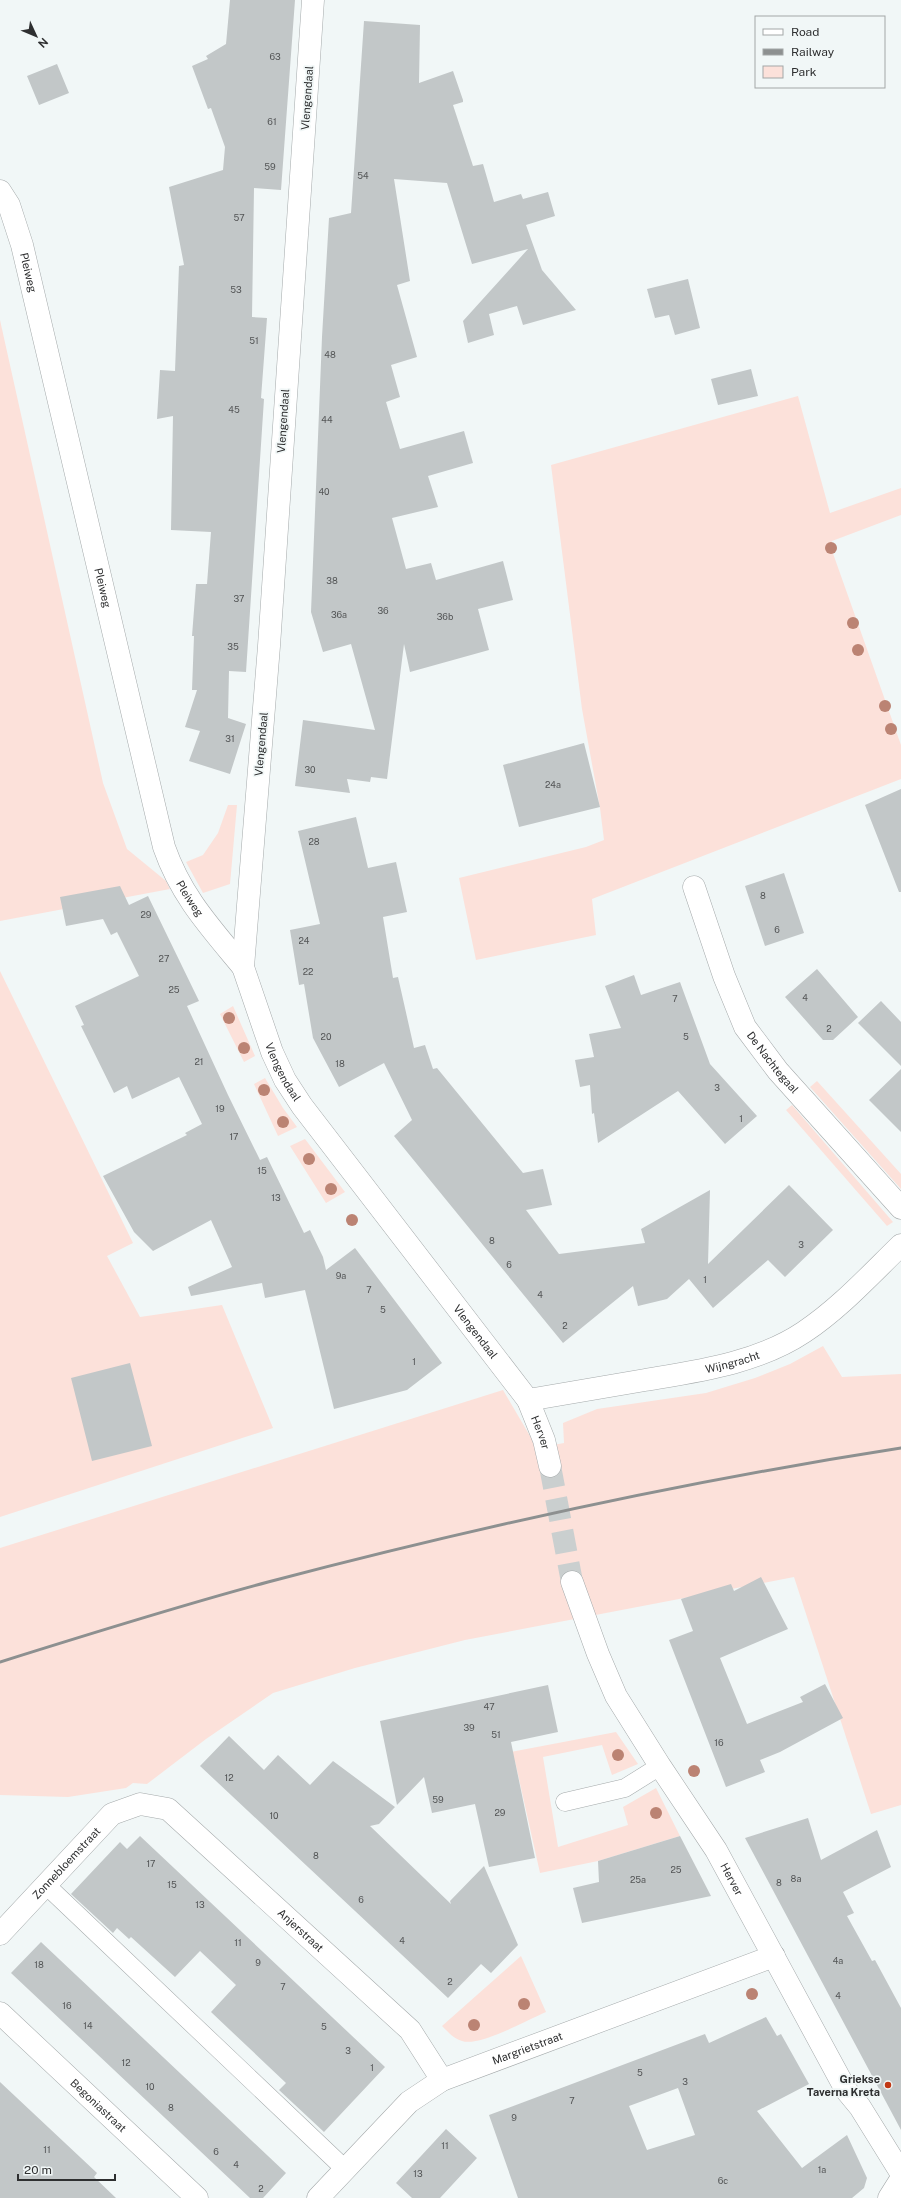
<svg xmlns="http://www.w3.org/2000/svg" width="901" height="2198" viewBox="0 0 901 2198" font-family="'Public Sans',sans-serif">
	<rect width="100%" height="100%" fill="#f1f7f7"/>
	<path fill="#fce1da" d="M0 320 103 783 127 849 166 881 170 889 0 921Z
		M798 396 830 513 901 488V515L832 541 830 545 901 745V779L592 899 596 935 476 960 459 878 586 847 604 840 600 808 582 709 551 465Z
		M228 805H237L230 884 203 893 186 862 203 855 218 833Z
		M0 971 133 1243 107 1256 140 1317 222 1305 273 1428 0 1517Z
		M233 1006 255 1056 244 1062 220 1014Z
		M265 1078 283 1108 297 1127 278 1136 254 1084Z
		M817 1081 901 1174V1189L810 1087Z
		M792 1105 893 1222 887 1226 786 1110Z
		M305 1139 345 1192 326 1203 290 1146Z
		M823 1346 842 1377 901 1374V1805L871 1814 794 1577 465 1640 355 1668 273 1693 206 1739 147 1784 133 1783 126 1788 68 1797 0 1795V1548L503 1390 537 1448 564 1443 563 1423 597 1409 706 1393 755 1378 790 1364Z
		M616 1732 638 1764 612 1775 602 1745 543 1757 558 1847 628 1825 623 1807 656 1788 680 1836 598 1861 540 1873 515 1761 479 1758Z
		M521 1956 546 2012C527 2020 480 2047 462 2041 454 2039 448 2032 442 2026Z"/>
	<path fill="#c2c7c8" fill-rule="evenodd" d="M230 0H295L281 190 254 188 252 317 267 318 261 398 264 399 246 672 229 671 228 718 246 724 230 774 189 761 200 731 185 727 197 690H192L194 636H192L196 584H207L211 532 171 530 173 416 157 419 160 370 175 371 179 266 184 265 169 187 223 170 225 147 211 108 208 109 192 66 208 59 206 56 226 44Z
		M364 21 420 25 419 83 453 71 463 100V102L453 105 473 166 483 164 494 202 521 194 523 199 548 192 555 216 526 225 542 270 576 310 523 325 517 306 489 314 494 335 468 343 463 321 528 249 472 264 447 183 394 179 410 281 397 285 417 357 391 365 400 397 386 402 400 449 464 431 473 463 428 476 438 507 392 518 406 569 431 563 436 580 503 561 513 600 478 609 489 650 410 672 404 644 387 779 371 777 370 782 347 779 350 793 295 786 303 720 375 730 351 644 323 652 311 612 322 337 329 218 351 213Z
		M57 64 69 93 39 105 27 76Z
		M688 279 700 328 675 335 669 315 655 318 647 289Z
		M751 369 758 396 718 405 711 379Z
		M584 743 600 807 519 827 503 765Z
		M901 789V892H899L865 805Z
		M356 817 368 868 396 862 407 912 383 917 393 978 398 977 414 1048 425 1045 433 1069 437 1068 523 1173 543 1169 552 1205 526 1210 559 1254 645 1243 641 1229 710 1190 708 1264 789 1185 833 1230 785 1277 768 1260 713 1308 689 1279 667 1299 638 1306 633 1286 563 1343 394 1136 412 1120 384 1063 339 1087 313 1038 304 984 299 985 290 930 320 924 298 831Z
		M784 873 804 933 765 946 745 886Z
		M120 886 129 905 148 896 199 1001 187 1006 228 1095 260 1160 267 1157 304 1233 310 1230 323 1257 326 1270 355 1248 442 1363 407 1390 334 1409 305 1290 265 1298 262 1283 191 1296 188 1287 232 1267 211 1220 153 1251 134 1232 103 1176 187 1135 185 1133 202 1124 179 1077 132 1099 127 1086 114 1093 81 1026 84 1025 75 1006 139 976 117 932 111 935 103 919 66 926 60 897Z
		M817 969 858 1017 833 1040H823L785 997Z
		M634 975 641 995 680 982 710 1064 757 1116 725 1144 678 1091 598 1143 594 1113 592 1114 590 1085 580 1087 575 1060 594 1057 589 1034 621 1028 605 986Z
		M881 1001 901 1022V1066L858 1023Z
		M901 1069V1132L869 1100Z
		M130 1363 152 1446 92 1461 71 1378Z
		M761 1577 788 1629 720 1658 747 1724 803 1702 800 1697 825 1684 843 1718 780 1752 760 1760 765 1772 726 1787 669 1640 693 1631 681 1599 731 1584 734 1591Z
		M548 1685 558 1732 511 1742 535 1858 489 1867 475 1804 432 1813 424 1777 397 1805 380 1721Z
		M229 1736 264 1770 278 1755 310 1785 333 1761 395 1807 379 1824 370 1826 451 1904 450 1901 484 1866 518 1945 491 1973 481 1964 448 1998 200 1766Z
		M808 1818 821 1860 877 1830 891 1867 843 1892 854 1913 847 1916 872 1961 875 1960 901 2008V2130L745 1838Z
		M140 1836 385 2067 324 2132 279 2090 286 2083 211 2012 236 1985 200 1951 175 1977 131 1937 129 1939 117 1928 113 1933 71 1894 120 1842 127 1849Z
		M680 1836 711 1896 582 1923 573 1888 599 1882 598 1861Z
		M41 1942 286 2173 263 2198H250L11 1973Z
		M766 2017 777 2036 781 2034 809 2084 757 2111 802 2168 847 2135 867 2178 864 2188 852 2198H518L489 2115 705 2034 709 2043ZM678 2088 695 2135 647 2150 629 2106Z
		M0 2082 97 2173 94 2177 116 2198H0Z
		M446 2129 477 2158 440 2198H412L396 2183Z"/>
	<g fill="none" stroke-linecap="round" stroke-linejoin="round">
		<path stroke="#cacfcf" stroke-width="22" stroke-dasharray="22 11" stroke-linecap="butt" d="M550 1466 572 1582"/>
		<g stroke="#a5aaab" stroke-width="19">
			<path id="lane" d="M565 1802 625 1788 660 1766
				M46 1885 346 2170"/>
		</g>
		<g stroke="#a5aaab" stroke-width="23">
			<g id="street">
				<path id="s1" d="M313 0 269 646 243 967 272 1052 285 1080 302 1106 528 1400 544 1440 550 1466"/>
				<path id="s2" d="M0 191 9 205 22 245 164 847C181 896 210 927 243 967"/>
				<path id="s3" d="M694 887 724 976 745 1027 778 1071 901 1208"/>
				<path id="s4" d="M528 1400C567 1393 606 1387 645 1380 698 1371 758 1363 804 1332 840 1308 870 1275 901 1245"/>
				<path id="s5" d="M572 1582 598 1654 616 1696 660 1766 716 1850 846 2090 860 2107 901 2173"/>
				<path id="s6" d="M0 1934 112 1814 140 1804 168 1809 410 2030 442 2080"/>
				<path id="s7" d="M0 2013 197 2198"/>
				<path id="s8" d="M318 2198 409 2102 442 2080 774 1956"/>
				<path d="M889 2198 901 2179"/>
			</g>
		</g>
		<use href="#lane" stroke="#fff" stroke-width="18"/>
		<use href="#street" stroke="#fff" stroke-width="22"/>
		<path stroke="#8d9090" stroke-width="3" d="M0 1662C89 1634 178 1606 268 1582 477 1527 688 1481 901 1448"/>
	</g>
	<g fill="#bb8373">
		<circle cx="831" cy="548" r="6"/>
		<circle cx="853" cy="623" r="6"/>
		<circle cx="858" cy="650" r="6"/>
		<circle cx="885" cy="706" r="6"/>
		<circle cx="891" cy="729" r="6"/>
		<circle cx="229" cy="1018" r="6"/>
		<circle cx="244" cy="1048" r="6"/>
		<circle cx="264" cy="1090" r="6"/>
		<circle cx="283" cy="1122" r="6"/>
		<circle cx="309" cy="1159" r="6"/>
		<circle cx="331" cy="1189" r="6"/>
		<circle cx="352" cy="1220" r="6"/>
		<circle cx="618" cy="1755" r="6"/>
		<circle cx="694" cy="1771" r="6"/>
		<circle cx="656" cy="1813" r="6"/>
		<circle cx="752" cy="1994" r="6"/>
		<circle cx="524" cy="2004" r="6"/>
		<circle cx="474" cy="2025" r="6"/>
	</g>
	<circle fill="#c13714" stroke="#f1f7f7" stroke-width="1.5" cx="888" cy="2085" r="4"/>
	<g text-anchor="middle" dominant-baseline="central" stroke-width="3.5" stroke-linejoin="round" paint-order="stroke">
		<g font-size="9" fill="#535556">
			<text x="275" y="56">63</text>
			<text x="272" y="121">61</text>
			<text x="270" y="166">59</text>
			<text x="363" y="175">54</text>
			<text x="239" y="217">57</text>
			<text x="236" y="289">53</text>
			<text x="254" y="340">51</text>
			<text x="330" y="354">48</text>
			<text x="234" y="409">45</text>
			<text x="327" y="419">44</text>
			<text x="324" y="491">40</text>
			<text x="332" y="580">38</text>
			<text x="239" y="598">37</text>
			<text x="383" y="610">36</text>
			<text x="339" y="614">36a</text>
			<text x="445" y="616">36b</text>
			<text x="233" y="646">35</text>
			<text x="230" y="738">31</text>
			<text x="310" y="769">30</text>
			<text x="553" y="784">24a</text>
			<text x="314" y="841">28</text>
			<text x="763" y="895">8</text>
			<text x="146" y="914">29</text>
			<text x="777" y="929">6</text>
			<text x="304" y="940">24</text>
			<text x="164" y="958">27</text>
			<text x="308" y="971">22</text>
			<text x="174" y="989">25</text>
			<text x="805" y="997">4</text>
			<text x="675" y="998">7</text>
			<text x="829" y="1028">2</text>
			<text x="326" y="1036">20</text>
			<text x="686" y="1036">5</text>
			<text x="199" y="1061">21</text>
			<text x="340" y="1063">18</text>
			<text x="717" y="1087">3</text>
			<text x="220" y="1108">19</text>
			<text x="741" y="1118">1</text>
			<text x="234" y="1136">17</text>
			<text x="262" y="1170">15</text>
			<text x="276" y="1197">13</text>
			<text x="492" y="1240">8</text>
			<text x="801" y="1244">3</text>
			<text x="509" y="1264">6</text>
			<text x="341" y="1275">9a</text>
			<text x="705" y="1279">1</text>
			<text x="369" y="1289">7</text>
			<text x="540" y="1294">4</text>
			<text x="383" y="1309">5</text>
			<text x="565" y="1325">2</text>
			<text x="414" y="1361">1</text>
			<text x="489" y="1706">47</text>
			<text x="469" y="1727">39</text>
			<text x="496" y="1734">51</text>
			<text x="719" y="1742">16</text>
			<text x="229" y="1777">12</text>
			<text x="438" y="1799">59</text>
			<text x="500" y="1812">29</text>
			<text x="274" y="1815">10</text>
			<text x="316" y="1855">8</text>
			<text x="151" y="1863">17</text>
			<text x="676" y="1869">25</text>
			<text x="796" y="1878">8a</text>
			<text x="638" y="1879">25a</text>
			<text x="779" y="1882">8</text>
			<text x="172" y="1884">15</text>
			<text x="361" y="1899">6</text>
			<text x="200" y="1904">13</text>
			<text x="402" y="1940">4</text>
			<text x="238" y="1942">11</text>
			<text x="838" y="1960">4a</text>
			<text x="258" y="1962">9</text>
			<text x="39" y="1964">18</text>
			<text x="450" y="1981">2</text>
			<text x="283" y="1986">7</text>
			<text x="838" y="1995">4</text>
			<text x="67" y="2005">16</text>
			<text x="88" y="2025">14</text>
			<text x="324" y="2026">5</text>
			<text x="348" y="2050">3</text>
			<text x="126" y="2062">12</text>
			<text x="372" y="2067">1</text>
			<text x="640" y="2072">5</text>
			<text x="685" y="2081">3</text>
			<text x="150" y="2086">10</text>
			<text x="572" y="2100">7</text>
			<text x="171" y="2107">8</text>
			<text x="514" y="2117">9</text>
			<text x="445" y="2145">11</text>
			<text x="47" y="2149">11</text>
			<text x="216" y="2151">6</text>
			<text x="236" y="2164">4</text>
			<text x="822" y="2169">1a</text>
			<text x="418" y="2173">13</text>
			<text x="723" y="2180">6c</text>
			<text x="261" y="2188">2</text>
		</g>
		<g font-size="11" fill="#2e2f30" stroke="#f1f7f7">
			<text transform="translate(307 98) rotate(-86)">Vlengendaal</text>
			<text stroke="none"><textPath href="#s2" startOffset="87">Pleiweg</textPath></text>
			<text transform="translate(283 421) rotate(-86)">Vlengendaal</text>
			<text stroke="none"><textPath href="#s2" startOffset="411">Pleiweg</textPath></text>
			<text transform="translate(261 744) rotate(-85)">Vlengendaal</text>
			<text stroke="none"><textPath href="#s2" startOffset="735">Pleiweg</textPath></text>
			<text stroke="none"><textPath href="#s3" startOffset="194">De Nachtegaal</textPath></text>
			<text stroke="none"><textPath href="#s1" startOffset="1082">Vlengendaal</textPath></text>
			<text stroke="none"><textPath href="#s1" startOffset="1406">Vlengendaal</textPath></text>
			<text stroke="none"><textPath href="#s4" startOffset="208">Wijngracht</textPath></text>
			<text stroke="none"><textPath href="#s1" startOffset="1527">Herver</textPath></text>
			<text stroke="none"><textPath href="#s6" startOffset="97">Zonnebloemstraat</textPath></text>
			<text stroke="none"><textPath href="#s5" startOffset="339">Herver</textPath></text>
			<text stroke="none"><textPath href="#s6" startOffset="402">Anjerstraat</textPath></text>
			<text stroke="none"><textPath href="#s8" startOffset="263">Margrietstraat</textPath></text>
			<text stroke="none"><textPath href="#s7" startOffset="135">Begoniastraat</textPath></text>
		</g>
		<g font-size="11" font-weight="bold" fill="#2e2f30" stroke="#f1f7f7" text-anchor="end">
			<text x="880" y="2079">Griekse<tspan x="880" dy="13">Taverna Kreta</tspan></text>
		</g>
	</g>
	<rect x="755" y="16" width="130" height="72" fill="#f1f7f7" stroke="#a3a7a7"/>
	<rect x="763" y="29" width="20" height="6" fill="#ffffff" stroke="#a3a7a7"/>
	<text x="791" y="36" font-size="12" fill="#2e2f30">Road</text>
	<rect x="763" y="49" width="20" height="6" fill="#8d9090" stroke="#a3a7a7"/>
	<text x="791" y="56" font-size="12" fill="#2e2f30">Railway</text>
	<rect x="763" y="66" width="20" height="12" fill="#fce1da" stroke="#a3a7a7"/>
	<text x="791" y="76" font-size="12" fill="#2e2f30">Park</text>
	<g transform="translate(36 36) rotate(134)" stroke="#f1f7f7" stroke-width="3" paint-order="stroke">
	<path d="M0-3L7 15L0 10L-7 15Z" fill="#2e2f30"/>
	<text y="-6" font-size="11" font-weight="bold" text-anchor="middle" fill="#2e2f30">N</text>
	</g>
	<path d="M18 2174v6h97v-6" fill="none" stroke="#2e2f30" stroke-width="2"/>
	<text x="24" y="2174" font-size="12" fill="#2e2f30" stroke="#f1f7f7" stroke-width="3" paint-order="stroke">20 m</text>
</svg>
